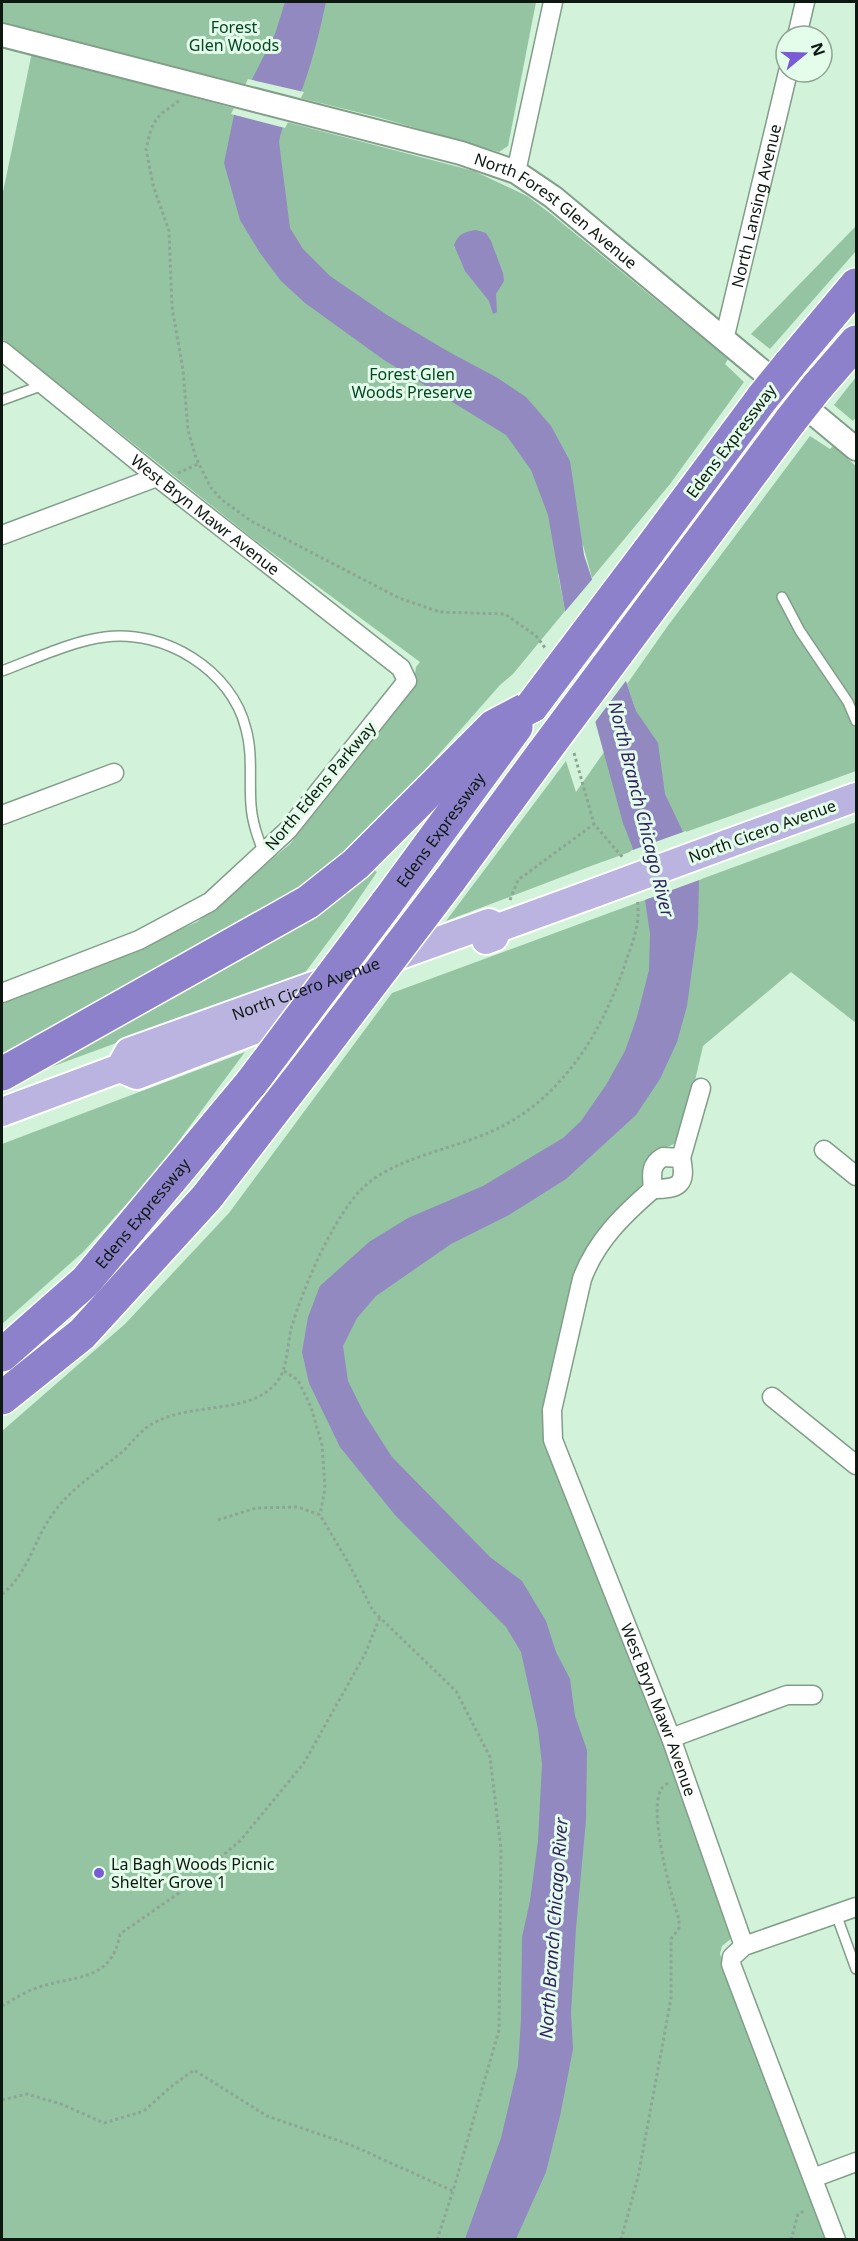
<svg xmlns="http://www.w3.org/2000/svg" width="858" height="2241" viewBox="0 0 858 2241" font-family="'Noto Sans',sans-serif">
	<rect width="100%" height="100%" fill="#d2f2da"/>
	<path fill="#95c4a2" d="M2 2H536L508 146 499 152 381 118 2 24Z
		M32 52 195 98 474 171 527 196 551 214 728 359 725 364 744 382 670 484 592 578 583 545 558 574 565 611 513 674 500 685 387 813 325 871 276 905 2 1060V1001L112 959 197 922 290 844 413 686 416 667 420 662 251 537 2 339V197Z
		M856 226V251L770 349 751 334Z
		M856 377V417L853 421 834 405Z
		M810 436 830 449 833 446 856 466V771L588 867 446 921 566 761 576 792 635 708 627 684 667 627Z
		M856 822V1023L791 972 703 1046 683 1133C674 1151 662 1144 651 1156 641 1167 646 1180 639 1191 628 1207 610 1219 597 1234 588 1244 582 1257 577 1270L551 1382 543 1425 737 1934 722 1946 720 1954 828 2239H2V1431L125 1324 229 1213 392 993Z
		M368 866 377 872 345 919 304 974 2 1085Z
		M245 1052 155 1173 83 1252 2 1324V1144Z"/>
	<path fill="#9189bf" d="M285 2H326C320 30 313 59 303 87 295 106 282 121 279 142L290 228 303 249 330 276 387 315 449 352 496 377 526 397 551 426 570 461 584 555 636 711 658 743 665 794 683 832 699 880 698 926 687 1006 677 1042 660 1079 636 1115 566 1179 509 1215 451 1244 376 1296 357 1318 343 1346 348 1381 365 1415 392 1457 490 1557 522 1581 546 1621 556 1652 570 1679 575 1716 587 1750 586 1820 576 1928 571 2013 573 2049 560 2116 546 2172 516 2239H465L501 2138 518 2066 521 2019 522 1937 530 1901 538 1841 542 1764 538 1729 521 1652 506 1627 395 1515 340 1447 309 1383 302 1352 308 1317 320 1286 369 1242 408 1218 483 1186 563 1138 581 1121 606 1085 625 1051 637 1017 649 970 650 934 645 900 632 846 623 823 565 611 548 515 531 470 506 435 384 360 305 303 281 281 260 253 240 220 224 163 234 115 275 34Z
		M476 230 486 233 491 241 503 273 504 281 496 294 497 312 493 314 489 301 465 271 454 245C459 233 465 232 476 230Z"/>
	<path fill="#d2f2da" d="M248 79 304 92 285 128 231 114Z
		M595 576 628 678 593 725 563 614Z
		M686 831 702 879 642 901 630 851Z"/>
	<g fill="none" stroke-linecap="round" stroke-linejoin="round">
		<g stroke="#819e89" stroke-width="12">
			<path id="service" d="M2 400 43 385
				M782 597 800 631 848 702 856 721
				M2 671C34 659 72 641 105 637 164 629 232 670 246 729 253 754 249 779 251 805 252 822 258 838 264 854
				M836 1914 856 1969"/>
		</g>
		<g stroke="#819e89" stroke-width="21">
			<g id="minor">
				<path d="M797 36 805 2"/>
				<path d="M516 172 553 2"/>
				<path id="s1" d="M724 340 788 72"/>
				<path id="s2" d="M2 351 157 477 401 668 407 681 288 830 210 902 139 940 2 993"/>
				<path d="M2 535 157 477"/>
				<path d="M2 815 114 773"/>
				<path d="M824 1150 856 1176"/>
				<path d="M663 1157 681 1158C687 1185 679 1189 653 1189 652 1176 649 1165 663 1157Z"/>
				<path d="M681 1158 701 1088"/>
				<path id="s3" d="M653 1189C623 1215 596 1241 582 1279L552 1410 553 1440 671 1738 744 1946"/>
				<path d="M772 1397 856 1465"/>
				<path d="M671 1738 787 1695H813"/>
				<path d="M813 2178 856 2162"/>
				<path d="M836 2240 731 1964 732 1957 744 1946 856 1907"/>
			</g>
		</g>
		<g stroke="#819e89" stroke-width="26">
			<g id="tertiary">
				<path id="s4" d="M2 35 461 153 516 172 553 197 856 449"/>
			</g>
		</g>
		<g stroke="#fff" stroke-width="32">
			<g id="primary">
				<path d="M727 844 856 797"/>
				<path d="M486 940 494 937 498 928 597 892"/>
				<path d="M120 1068 137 1075 314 1007"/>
				<path id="s5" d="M2 1112 120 1068 129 1052 489 923 498 928"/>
			</g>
		</g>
		<g stroke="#fff" stroke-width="36">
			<g id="motorway">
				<path d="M789 365 856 285"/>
				<path d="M817 387 856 342"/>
				<path d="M648 552 763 397"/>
				<path d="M659 597 791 420"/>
				<path d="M449 881 543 753"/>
				<path id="s6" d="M386 904 516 727"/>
				<path d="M2 1074 308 902 356 864 494 726 532 706"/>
				<path id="s7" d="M2 1355 86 1281 252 1082"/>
				<path d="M2 1398 82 1334 207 1197 313 1060"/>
			</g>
		</g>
		<path stroke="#8da694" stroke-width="3" stroke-dasharray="3 3" stroke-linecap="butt" d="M179 101 162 113 156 120 151 129 146 149 153 185 169 231 172 307 183 370 188 430 196 458 211 488 221 499 251 521 399 598 440 612 505 614 536 636 546 649
			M178 473 198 464
			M574 753 594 824 624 859
			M510 900 518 880 594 824
			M284 1371 298 1380 311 1407 322 1445 325 1488 320 1515
			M218 1520 256 1508 298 1507 320 1515 349 1564 373 1611 456 1691 490 1757 501 1849 499 2030 453 2191 437 2240
			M2 1594C27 1575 33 1543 50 1518 68 1490 96 1473 121 1453 130 1445 137 1435 146 1428 185 1399 248 1418 277 1382 288 1367 287 1346 291 1329 303 1288 334 1214 365 1186 395 1158 453 1149 490 1132 562 1101 604 1030 627 958 634 939 641 920 637 899
			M2 2006C12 2000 23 1993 34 1989 71 1974 111 1985 120 1934L179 1893 190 1862H206L222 1856 240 1841 304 1763 365 1654 380 1617
			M2 2100 27 2094 61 2104 104 2123 144 2111 173 2085 194 2070 267 2116 351 2145 453 2191
			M621 2240 638 2177 663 2042 671 1998V1939L679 1928V1919C671 1895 647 1808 662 1788 664 1786 667 1784 669 1782
			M791 2240 798 2214 806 2210"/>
		<use href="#service" stroke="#fff" stroke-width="9"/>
		<use href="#minor" stroke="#fff" stroke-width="18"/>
		<use href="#tertiary" stroke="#fff" stroke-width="22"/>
		<use href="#primary" stroke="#bbb3e0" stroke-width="28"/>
		<use href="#motorway" stroke="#8d81cc" stroke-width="33"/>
		<g stroke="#fff" stroke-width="32" stroke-linecap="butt">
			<path id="primary-bridge" d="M597 892 727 844"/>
		</g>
		<g stroke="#fff" stroke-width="36" stroke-linecap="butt">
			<path id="motorway-bridge" d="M763 397 789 365
				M791 420 817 387
				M532 706 648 552
				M543 753 659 597
				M313 1060 449 881
				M252 1082 386 904"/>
		</g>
		<use href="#primary-bridge" stroke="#bbb3e0" stroke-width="28"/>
		<use href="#motorway-bridge" stroke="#8d81cc" stroke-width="33"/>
	</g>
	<circle fill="#785bd5" stroke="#e4fdea" stroke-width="2" cx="99" cy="1873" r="6"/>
	<g text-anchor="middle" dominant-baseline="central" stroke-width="6" stroke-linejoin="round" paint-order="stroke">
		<g font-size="16" fill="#024622" stroke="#e4fdea">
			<text x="234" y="27">Forest<tspan x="234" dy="18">Glen Woods</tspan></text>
			<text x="412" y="374">Forest Glen<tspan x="412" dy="18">Woods Preserve</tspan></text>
		</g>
		<g font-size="16" fill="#0c1810" stroke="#e4fdea">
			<text stroke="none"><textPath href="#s1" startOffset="138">North Lansing Avenue</textPath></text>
			<text stroke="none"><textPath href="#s4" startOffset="586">North Forest Glen Avenue</textPath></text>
			<text transform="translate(731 441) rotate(-53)">Edens Expressway</text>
			<text stroke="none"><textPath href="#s2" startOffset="261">West Bryn Mawr Avenue</textPath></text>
			<text transform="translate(320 786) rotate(-50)">North Edens Parkway</text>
			<text stroke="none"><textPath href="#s6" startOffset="92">Edens Expressway</textPath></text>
			<text transform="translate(762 831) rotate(-20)">North Cicero Avenue</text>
			<text stroke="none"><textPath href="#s5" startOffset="332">North Cicero Avenue</textPath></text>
			<text stroke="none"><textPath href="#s7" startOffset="200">Edens Expressway</textPath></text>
			<text stroke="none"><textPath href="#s3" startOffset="570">West Bryn Mawr Avenue</textPath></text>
		</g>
		<g font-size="16" fill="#0c1810" stroke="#e4fdea" text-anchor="start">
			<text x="111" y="1864">La Bagh Woods Picnic<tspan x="111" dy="18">Shelter Grove 1</tspan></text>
		</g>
		<g font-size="18" font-style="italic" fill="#332263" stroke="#e4fdea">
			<text transform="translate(642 809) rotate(76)">North Branch Chicago River</text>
			<text transform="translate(553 1928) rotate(-86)">North Branch Chicago River</text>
		</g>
	</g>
	<rect width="858" height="2241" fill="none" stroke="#0c1810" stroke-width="6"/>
	<g transform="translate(804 54) rotate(71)"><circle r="28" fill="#e4fdea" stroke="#8ea193" stroke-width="1.5"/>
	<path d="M0-4.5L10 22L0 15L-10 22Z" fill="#785bd5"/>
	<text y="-9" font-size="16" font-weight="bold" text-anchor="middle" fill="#0c1810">N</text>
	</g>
</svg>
